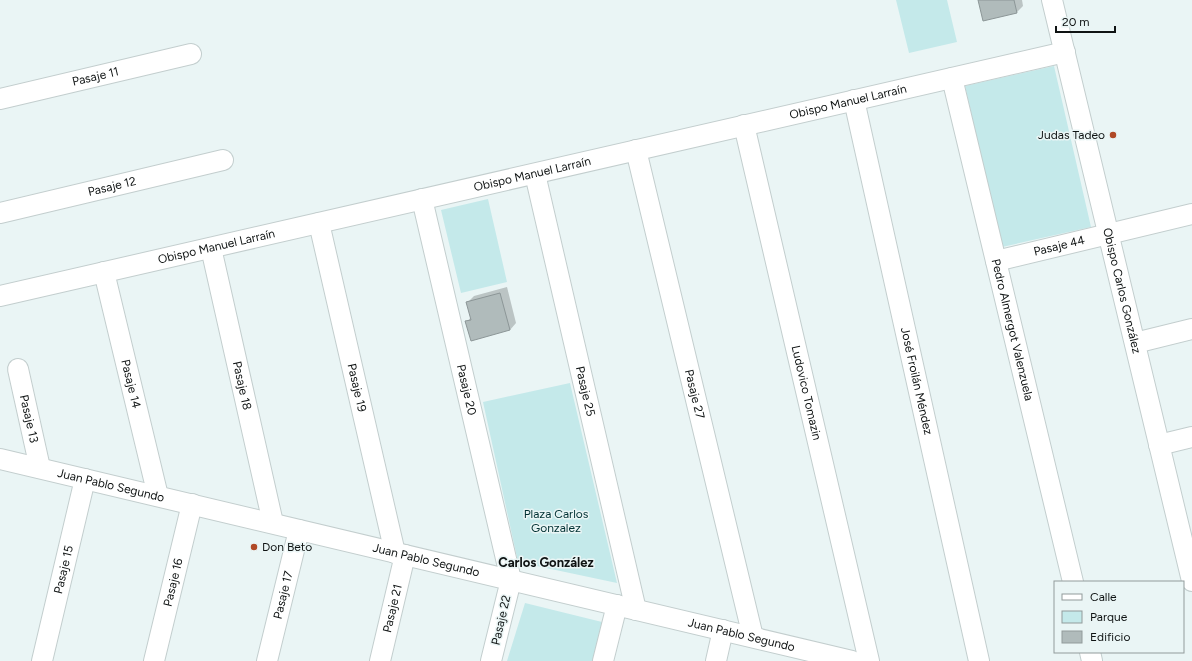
<svg xmlns="http://www.w3.org/2000/svg" width="1192" height="661" viewBox="0 0 1192 661" font-family="Figtree,sans-serif">
	<rect width="100%" height="100%" fill="#eaf5f5"/>
	<path fill="#c4e9ea" d="M896 0H947L957 42 909 53Z
		M1054 66 1091 227 1002 247 965 86Z
		M488 199 507 282 461 293 441 210Z
		M570 383 617 583 518 562 483 402Z
		M525 603 602 622 593 661H507Z"/>
	<path fill="#0003" d="M979 0H1022L1023 6 1017 12Z
		M507 287 516 323 510 330 467 322 471 317 468 302 474 296Z"/>
	<path fill="#b0bbbb" stroke="#8c9697" d="M978 0H1014L1017 13 983 21Z
		M500 293 510 330 471 341 465 321 471 320 466 302Z"/>
	<g fill="none" stroke-linecap="round" stroke-linejoin="round">
		<g stroke="#c3cece" stroke-width="22">
			<g id="street">
				<path id="s1" d="M1052 0 1192 581"/>
				<path id="s2" d="M952 78 1073 582"/>
				<path id="s3" d="M0 99 191 54"/>
				<path id="s4" d="M854 100 979 661"/>
				<path id="s5" d="M744 125 869 661"/>
				<path id="s6" d="M636 150 753 637"/>
				<path id="s7" d="M535 174 636 610"/>
				<path id="s8" d="M422 199 511 580 491 661"/>
				<path id="s9" d="M0 213 223 160"/>
				<path id="s10" d="M319 223 395 553"/>
				<path id="s11" d="M211 248 273 523"/>
				<path id="s12" d="M996 261 1192 214"/>
				<path id="s13" d="M104 272 158 496"/>
				<path id="s14" d="M0 296 1065 52"/>
				<path d="M1135 343 1192 329"/>
				<path id="s15" d="M18 369 40 468"/>
				<path d="M1159 445 1192 437"/>
				<path id="s16" d="M0 459 852 661"/>
				<path d="M1090 652 1092 661"/>
				<path id="s17" d="M42 661 85 479"/>
				<path id="s18" d="M154 661 192 504"/>
				<path id="s19" d="M267 661 299 530"/>
				<path id="s20" d="M380 661 405 555"/>
				<path d="M603 661 617 605"/>
				<path d="M716 661 723 630"/>
			</g>
		</g>
		<use href="#street" stroke="#fff" stroke-width="20"/>
	</g>
	<g fill="#b04926" stroke="#eaf5f5" stroke-width="1.5">
		<circle cx="1113" cy="135" r="4"/>
		<circle cx="254" cy="547" r="4"/>
	</g>
	<g text-anchor="middle" dominant-baseline="central" stroke-width="3" stroke-linejoin="round" paint-order="stroke">
		<g font-size="12" fill="#0f1313" stroke="#eaf5f5">
			<text stroke="none"><textPath href="#s3" startOffset="98">Pasaje 11</textPath></text>
			<text stroke="none"><textPath href="#s14" startOffset="870">Obispo Manuel Larraín</textPath></text>
			<text stroke="none"><textPath href="#s14" startOffset="546">Obispo Manuel Larraín</textPath></text>
			<text stroke="none"><textPath href="#s9" startOffset="115">Pasaje 12</textPath></text>
			<text stroke="none"><textPath href="#s12" startOffset="65">Pasaje 44</textPath></text>
			<text stroke="none"><textPath href="#s14" startOffset="222">Obispo Manuel Larraín</textPath></text>
			<text stroke="none"><textPath href="#s1" startOffset="299">Obispo Carlos González</textPath></text>
			<text stroke="none"><textPath href="#s2" startOffset="259">Pedro Almergot Valenzuela</textPath></text>
			<text stroke="none"><textPath href="#s4" startOffset="288">José Froilán Méndez</textPath></text>
			<text stroke="none"><textPath href="#s13" startOffset="115">Pasaje 14</textPath></text>
			<text stroke="none"><textPath href="#s11" startOffset="141">Pasaje 18</textPath></text>
			<text stroke="none"><textPath href="#s10" startOffset="169">Pasaje 19</textPath></text>
			<text stroke="none"><textPath href="#s8" startOffset="196">Pasaje 20</textPath></text>
			<text stroke="none"><textPath href="#s7" startOffset="223">Pasaje 25</textPath></text>
			<text stroke="none"><textPath href="#s5" startOffset="275">Ludovico Tomazin</textPath></text>
			<text stroke="none"><textPath href="#s6" startOffset="251">Pasaje 27</textPath></text>
			<text stroke="none"><textPath href="#s15" startOffset="51">Pasaje 13</textPath></text>
			<text stroke="none"><textPath href="#s16" startOffset="114">Juan Pablo Segundo</textPath></text>
			<text stroke="none"><textPath href="#s16" startOffset="438">Juan Pablo Segundo</textPath></text>
			<text stroke="none"><textPath href="#s17" startOffset="94">Pasaje 15</textPath></text>
			<text stroke="none"><textPath href="#s18" startOffset="81">Pasaje 16</textPath></text>
			<text stroke="none"><textPath href="#s19" startOffset="68">Pasaje 17</textPath></text>
			<text stroke="none"><textPath href="#s20" startOffset="54">Pasaje 21</textPath></text>
			<text transform="translate(501 620) rotate(-77)">Pasaje 22</text>
			<text stroke="none"><textPath href="#s16" startOffset="762">Juan Pablo Segundo</textPath></text>
		</g>
		<g font-size="12" fill="#0f1313" stroke="#eaf5f5" text-anchor="end">
			<text x="1105" y="135">Judas Tadeo</text>
			<text x="262" y="547" text-anchor="start">Don Beto</text>
		</g>
		<g font-size="12" fill="#003133" stroke="#eaf5f5">
			<text x="556" y="514">Plaza Carlos<tspan x="556" dy="14">Gonzalez</tspan></text>
		</g>
		<g font-size="13" font-weight="bold" fill="#0f1313" stroke="#eaf5f5">
			<text x="546" y="562">Carlos González</text>
		</g>
	</g>
	<rect x="1054" y="581" width="130" height="72" fill="#eaf5f5" stroke="#929b9b"/>
	<rect x="1062" y="594" width="20" height="6" fill="#ffffff" stroke="#929b9b"/>
	<text x="1090" y="601" font-size="12" fill="#0f1313">Calle</text>
	<rect x="1062" y="611" width="20" height="12" fill="#c4e9ea" stroke="#929b9b"/>
	<text x="1090" y="621" font-size="12" fill="#0f1313">Parque</text>
	<rect x="1062" y="631" width="20" height="12" fill="#b0bbbb" stroke="#929b9b"/>
	<text x="1090" y="641" font-size="12" fill="#0f1313">Edificio</text>
	<path d="M1056 26v6h59v-6" fill="none" stroke="#0f1313" stroke-width="2"/>
	<text x="1062" y="26" font-size="12" fill="#0f1313" stroke="#eaf5f5" stroke-width="3" paint-order="stroke">20 m</text>
</svg>
